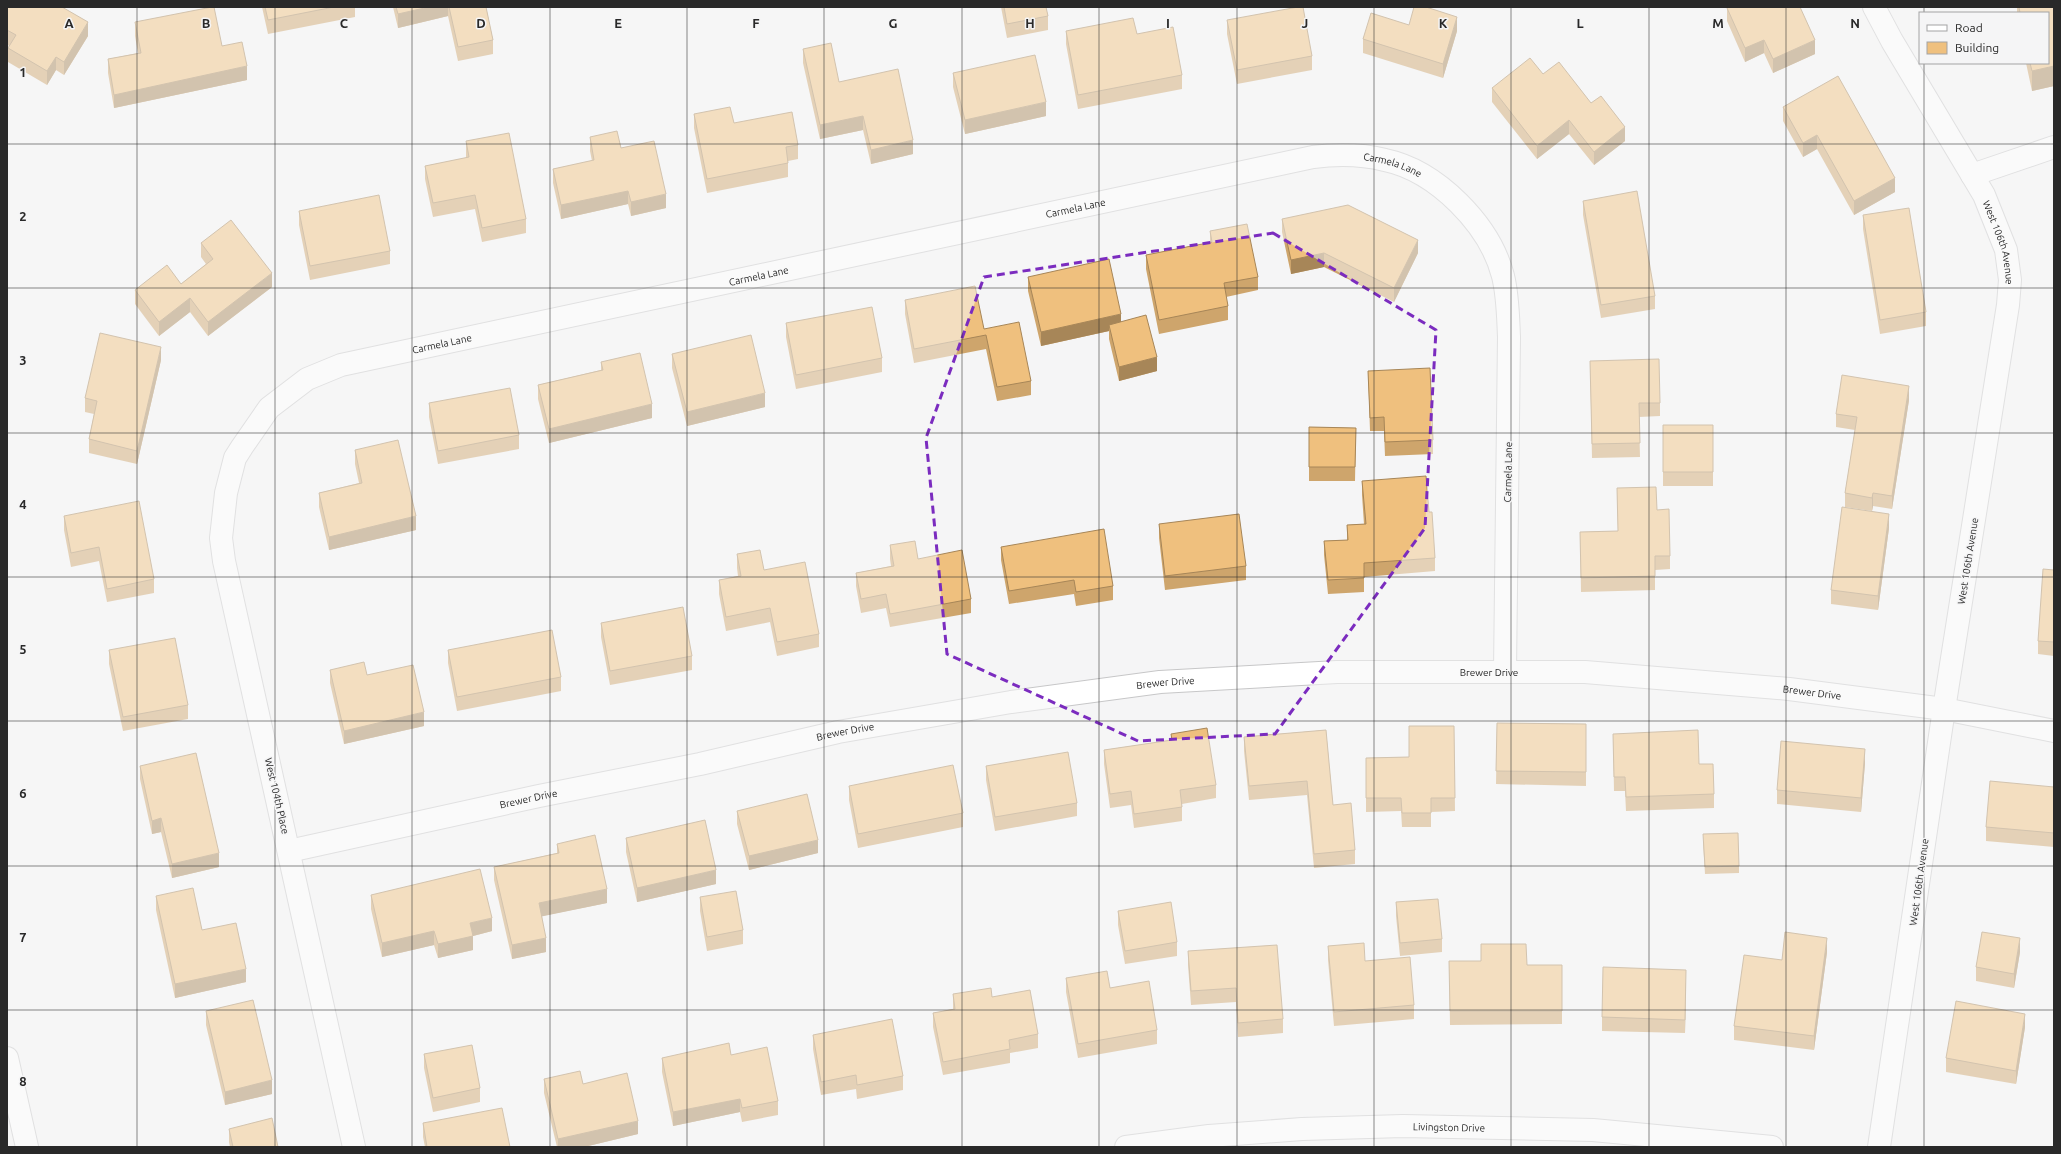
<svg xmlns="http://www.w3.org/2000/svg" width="2061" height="1154" viewBox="0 0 2061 1154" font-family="Ubuntu,sans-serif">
	<rect width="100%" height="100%" fill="#f5f5f6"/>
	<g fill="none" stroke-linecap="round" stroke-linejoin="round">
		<g stroke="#c7c7c8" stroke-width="24">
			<g id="minor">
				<path id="s1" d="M1874 7 1892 41 1984 195 2006 250 2010 280 2008 305 1944 709 1879 1147"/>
				<path d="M1972 175 2054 147"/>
				<path id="s2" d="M289 851 539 796 700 764 838 732 1011 702 1160 682 1337 672H1585L1789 689 1944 709 2054 731"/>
				<path id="s3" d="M354 1147 224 561 221 538 226 493 235 458 242 447 269 408 307 379 341 365 1313 157C1337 154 1361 154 1385 160 1437 171 1490 225 1503 276 1508 296 1508 316 1509 337L1505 671"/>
				<path id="s4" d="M1126 1147 1209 1136 1302 1129 1403 1126 1593 1130 1772 1147"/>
			</g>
		</g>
		<g stroke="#c7c7c8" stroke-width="24">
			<path id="major" d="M7 1058 27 1147"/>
		</g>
		<use href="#minor" stroke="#fff" stroke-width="22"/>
		<use href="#major" stroke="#fff" stroke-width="22"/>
	</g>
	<path fill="#cea56c" d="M262 7H355V17L268 34Z
		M393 7H486L493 40V54L458 61 448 16 398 28Z
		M1001 7H1046L1048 16V30L1007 38Z
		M2017 7H2054V86L2032 91 2026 63H2048V13H2017Z
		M7 8 88 36 64 75 56 70 47 85 8 62V48L9 46 7 44Z
		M1727 8 1815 54 1773 73 1764 53 1745 62 1727 21Z
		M1227 20 1312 56V70L1237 84 1227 34Z
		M135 22 222 46 247 80 114 108 108 73V59L138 53 135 36Z
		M1409 25 1457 31 1443 78 1363 53V39Z
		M1066 31 1137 34 1182 75V89L1078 109 1066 44Z
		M803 49 839 82 913 154 871 164 863 130 820 139 803 63Z
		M953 73 1046 116 965 134 953 87Z
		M1543 74 1591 103 1625 141 1594 165 1569 134 1537 159 1492 102V88Z
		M1783 107 1895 192 1854 215 1817 149 1803 157 1783 121Z
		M694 114 734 123 798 145V159L788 161V177L707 193 694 128Z
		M590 137 621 148 666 208 631 216 628 204 561 219 553 183V169L592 161 590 151Z
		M466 141 526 219V233L482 242 475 209 433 217 425 179V166L466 158Z
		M1583 201 1655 296V309L1601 318 1583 215Z
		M299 211 390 251V264L310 280 299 225Z
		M1863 215 1926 312V326L1880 334 1863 229Z
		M1282 219 1418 253 1394 302 1324 267 1291 274 1282 232Z
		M1210 231 1258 277V290L1226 297 1228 306V320L1159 334 1146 269V255L1210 242Z
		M201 243 272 287 208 336 190 312 159 336 135 304V290L181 284 206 264 201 257Z
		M1028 277 1121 322 1157 371 1119 381 1109 339V331L1041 346 1028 291Z
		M905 300 984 329 1031 381V395L997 401 986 349 914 363 905 314Z
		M786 323 882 358V372L796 389 786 337Z
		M672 354 765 407 687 426 672 368Z
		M161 360 137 464 89 453V439L94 414 85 412V398Z
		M1590 361 1660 403V416L1639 417 1640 457 1592 458Z
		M601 362 652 418 549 443 538 399V385L601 370Z
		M1368 371 1433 440V454L1385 456 1384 431H1370Z
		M1909 400 1892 509 1873 506 1872 511 1845 507V493L1855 430 1836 427V414Z
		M429 403 519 435V449L438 464 429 417Z
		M1663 425H1713V486H1663Z
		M1309 427 1356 428 1355 481H1309Z
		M355 450 416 530 329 550 319 507V493L359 483 355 464Z
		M1362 481 1429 512 1435 558V571L1364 577V592L1328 594 1324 555V541L1347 540V525L1364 524 1362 495Z
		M1617 488 1657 510 1670 556V569L1655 570V590L1581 592 1580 532 1618 531Z
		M64 516 154 579V593L107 602 99 561 71 567 64 530Z
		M1159 524 1246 566V580L1165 590 1159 538Z
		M1889 528 1878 610 1831 604V590Z
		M890 545 918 559 971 599V613L890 627 886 608 861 613 856 586V573L891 566 890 559Z
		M1001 547 1113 586V600L1076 606 1074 594 1009 604 1001 560Z
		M737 554 764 570 819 634V647L777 656 770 622 726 631 719 594V580L738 576 737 568Z
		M2054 570V656L2038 654V641Z
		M601 623 692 656V670L610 685 601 637Z
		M109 650 188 705V719L123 731 109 664Z
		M448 650 561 677V691L457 711 448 663Z
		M330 670 367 675 424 726 344 744 330 683Z
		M1497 723 1586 724V786L1496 784Z
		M1454 726 1455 811 1431 812V827H1402L1401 811 1366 812V758L1409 757Z
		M1326 730 1333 805 1355 850V864L1314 868 1307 795 1249 800 1244 751V737Z
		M1171 734 1216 785V798L1182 804V821L1134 828 1131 805 1110 808 1104 764V750L1171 740Z
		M1613 734 1699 764 1714 794V808L1626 811 1625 791H1614Z
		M1865 763 1861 812 1777 804V790Z
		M140 766 219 867 172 878 161 832 152 834 140 779Z
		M986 766 1077 803V816L995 831 986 780Z
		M849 786 963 813V827L858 848 849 800Z
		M2054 787V847L1986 841V827Z
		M737 811 818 853 749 870 737 824Z
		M626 838 716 884 637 902 626 852Z
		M1703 841 1739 866V873L1705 874Z
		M557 844 607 903 542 916 546 952 512 959 494 880V867L557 853Z
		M371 895 492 931 473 936V950L438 958 434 945 382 957 371 909Z
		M156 896 246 982 175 998 156 910Z
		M700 897 743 930V944L707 951 700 911Z
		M1396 902 1442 939V952L1400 956 1396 916Z
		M1118 911 1177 942V956L1125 964 1118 925Z
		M1328 946 1365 961 1414 1005V1019L1334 1026 1328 960Z
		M1188 951 1283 1019V1033L1238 1037 1236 1002 1191 1005 1188 965Z
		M1827 952 1814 1050 1734 1040V1026L1782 960Z
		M2020 952 2014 988 1976 981V967Z
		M1449 961 1527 965H1562V1024L1450 1025Z
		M1066 978 1110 988 1157 1030V1044L1078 1058 1066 992Z
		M1686 983 1685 1033 1602 1031V1017Z
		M953 994 992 997 1038 1034V1048L1010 1053V1063L943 1075 933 1027V1013L953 1009Z
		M206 1011 272 1094 225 1105 206 1025Z
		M2025 1027 2016 1084 1946 1072V1058Z
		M813 1035 903 1076V1090L857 1099 856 1089 821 1095 813 1049Z
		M424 1054 480 1088V1102L433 1112 424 1068Z
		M731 1055 778 1101V1115L742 1122 740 1112 673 1126 662 1072V1058Z
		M544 1079 583 1084 638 1134 584 1147H557L544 1093Z
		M423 1123 510 1147H425L423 1137Z
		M229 1129 278 1147H230L229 1142Z"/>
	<path fill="#a78658" d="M429 7H448V16L398 28V14Z
		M1457 17V31L1443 78V64Z
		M88 22V36L64 75V62Z
		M1764 40V53L1745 62V48Z
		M1815 40V54L1773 73V59Z
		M56 57V70L47 85V71Z
		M247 66V80L114 108V95Z
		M2054 66V86L2032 91V71Z
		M1046 102V116L965 134V120Z
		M863 116V130L820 139V125Z
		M1569 120V134L1537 159V146Z
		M1625 127V141L1594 165V152Z
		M1817 135V149L1803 157V143Z
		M913 140V154L871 164V150Z
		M1895 178V192L1854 215V201Z
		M628 191V204L561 219V205Z
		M666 194V208L631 216V202Z
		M1418 240V253L1394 302V288Z
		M1324 253V267L1291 274V260Z
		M272 273V287L208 336V322Z
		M190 298V312L159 336V322Z
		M1121 314V328L1109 325V331L1041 346V332Z
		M161 347V360L137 464V451Z
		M1157 357V371L1119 381V367Z
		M1909 386V400L1892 509V496Z
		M765 393V407L687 426V412Z
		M652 404V418L549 443V429Z
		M1873 493V506L1872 511V498Z
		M1889 514V528L1878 610V596Z
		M416 516V530L329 550V537Z
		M424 712V726L344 744V731Z
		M1865 749V763L1861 812V798Z
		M161 818V832L152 834V821Z
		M818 840V853L749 870V856Z
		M219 853V867L172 878V864Z
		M716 870V884L637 902V888Z
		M607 889V903L539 917V903Z
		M492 918V931L473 936V950L438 958V944L470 923Z
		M434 931V945L382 957V943Z
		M546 938V952L512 959V945Z
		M1827 938V952L1814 1050V1036Z
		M2020 938V952L2014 988V974Z
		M246 969V982L175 998V984Z
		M1686 970V983L1685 1033V1020Z
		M2025 1014V1027L2016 1084V1071Z
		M272 1080V1094L225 1105V1092Z
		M740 1099V1112L673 1126V1112Z
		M638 1121V1134L584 1147H558V1139Z"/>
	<path fill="#efc07e" stroke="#a78658" d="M8 7H62L88 22 64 62 56 57 47 71 8 48 16 35 7 30V8Z
		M212 7H214L222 46 242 42 247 66 114 95 108 59 141 53 135 22Z
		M265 7H334L268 20Z
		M396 7H429L398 14Z
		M449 7H486L493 40 458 47Z
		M1004 7H1046L1048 16 1007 24Z
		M1298 7H1303L1312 56 1237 70 1227 20Z
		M1414 7H1426L1457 17 1443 64 1363 39 1371 13 1409 25Z
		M1728 7H1800L1815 40 1773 59 1764 40 1745 48 1727 8Z
		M2019 7H2054V66L2032 71 2030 63H2048V13H2020Z
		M1133 18 1137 34 1173 27 1182 75 1078 95 1066 31Z
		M831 43 839 82 898 69 913 140 871 150 863 116 820 125 803 49Z
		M1035 55 1046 102 965 120 953 73Z
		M1530 58 1543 74 1559 62 1591 103 1601 96 1625 127 1594 152 1569 120 1537 146 1492 88Z
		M1838 76 1895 178 1854 201 1817 135 1803 143 1783 107Z
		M730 107 734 123 792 112 798 145 786 147 788 163 707 179 694 114Z
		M617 131 621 148 654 141 666 194 631 202 628 191 561 205 553 169 594 160 590 137Z
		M509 133 526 219 482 228 475 195 433 203 425 166 469 157 466 141Z
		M1637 191 1655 296 1601 305 1583 201Z
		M379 195 390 251 310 266 299 211Z
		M1348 205 1418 240 1394 288 1324 253 1291 260 1282 219Z
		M1909 208 1926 312 1880 320 1863 215Z
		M231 220 272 273 208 322 190 298 159 322 135 290 167 265 181 284 213 259 201 243Z
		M1247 224 1258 277 1224 283 1228 306 1159 320 1146 255 1212 242 1210 231Z
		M1109 259 1121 314 1041 332 1028 277Z
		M975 286 984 329 1019 322 1031 381 997 387 986 335 914 349 905 300Z
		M872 307 882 358 796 375 786 323Z
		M1146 315 1157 357 1119 367 1109 325Z
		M100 333 161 347 137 451 89 439 97 401 85 398Z
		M751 335 765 393 687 412 672 354Z
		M640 353 652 404 549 429 538 385 603 370 601 362Z
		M1659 359 1660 403H1639L1640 443 1592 444 1590 361Z
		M1430 368 1433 440 1385 442 1384 417 1370 418 1368 371Z
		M1842 375 1909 386 1892 496 1873 493 1872 498 1845 493 1857 417 1836 414Z
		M510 388 519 435 438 451 429 403Z
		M1663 425H1713V472H1663Z
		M1309 427 1356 428 1355 467H1309Z
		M398 440 416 516 329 537 319 493 362 483 355 450Z
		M1426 476 1429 512H1432L1435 558 1364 563V578L1328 580 1324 541 1348 540 1347 525 1366 524 1362 481Z
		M1656 487 1657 510 1669 509 1670 556H1655V576L1581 578 1580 532 1618 531 1617 488Z
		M139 501 154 579 107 589 99 547 71 553 64 516Z
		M1842 507 1889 514 1878 596 1831 590Z
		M1239 514 1246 566 1165 576 1159 524Z
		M1104 529 1113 586 1076 592 1074 580 1009 591 1001 547Z
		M915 541 918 559 962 550 971 599 890 614 886 594 861 599 856 573 894 566 890 545Z
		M760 550 764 570 805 562 819 634 777 642 770 608 726 617 719 580 741 576 737 554Z
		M2043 569 2054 570V642L2038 641Z
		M683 607 692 656 610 671 601 623Z
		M552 630 561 677 457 697 448 650Z
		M175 638 188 705 123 717 109 650Z
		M364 662 367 675 413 665 424 712 344 731 330 670Z
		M1497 723 1586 724V772L1496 771Z
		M1409 726H1454L1455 798H1431V813H1402L1401 798H1366V758L1409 757Z
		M1207 728 1216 785 1180 790 1182 807 1134 814 1131 791 1110 794 1104 750 1172 740 1171 734Z
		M1326 730 1333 805 1351 803 1355 850 1314 854 1307 781 1249 786 1244 737Z
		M1698 730 1699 764H1713L1714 794 1626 797 1625 777H1614L1613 734Z
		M1781 741 1865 749 1861 798 1777 790Z
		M1068 752 1077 803 995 817 986 766Z
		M196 753 219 853 172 864 161 818 152 821 140 766Z
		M953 765 963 813 858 834 849 786Z
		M1990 781 2054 787V833L1986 827Z
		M807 794 818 840 749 856 737 811Z
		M705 820 716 870 637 888 626 838Z
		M1738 833 1739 866 1705 867 1703 834Z
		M595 835 607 889 539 903 546 938 512 945 494 867 559 853 557 844Z
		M480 869 492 918 470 923 473 936 438 944 434 931 382 943 371 895Z
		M193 888 202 930 236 923 246 969 175 984 156 896Z
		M736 891 743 930 707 937 700 897Z
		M1438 899 1442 939 1400 943 1396 902Z
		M1171 902 1177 942 1125 951 1118 911Z
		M1785 932 1827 938 1814 1036 1734 1026 1744 955 1782 960Z
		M1982 932 2020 938 2014 974 1976 967Z
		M1364 943 1365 961 1410 957 1414 1005 1334 1012 1328 946Z
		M1481 944H1526L1527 965H1562V1011H1450L1449 961H1481Z
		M1277 945 1283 1019 1238 1023 1236 988 1191 991 1188 951Z
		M1603 967 1686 970 1685 1020 1602 1017Z
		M1107 971 1110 988 1149 981 1157 1030 1078 1044 1066 978Z
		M991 988 992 997 1030 990 1038 1034 1009 1040 1010 1049 943 1062 933 1013 955 1009 953 994Z
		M253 1000 272 1080 225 1092 206 1011Z
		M1956 1001 2025 1014 2016 1071 1946 1058Z
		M892 1019 903 1076 857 1085 856 1075 821 1082 813 1035Z
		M729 1043 731 1055 767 1047 778 1101 742 1108 740 1099 673 1112 662 1058Z
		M472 1045 480 1088 433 1098 424 1054Z
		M580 1071 583 1084 627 1073 638 1121 558 1139 544 1079Z
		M502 1108 510 1147H427L423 1123Z
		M272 1118 278 1147H233L229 1129Z"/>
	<path d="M0 0H2061V1154H0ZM1273 233 1436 330 1425 528 1275 734 1138 741 947 654 926 438 984 277Z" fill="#f5f5f6" fill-opacity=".55" fill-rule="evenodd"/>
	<path fill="none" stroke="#7b2cbf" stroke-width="3" stroke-dasharray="8 5" stroke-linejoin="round" d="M1273 233 1436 330 1425 528 1275 734 1138 741 947 654 926 438 984 277Z"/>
	<path fill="none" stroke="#292929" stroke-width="1" stroke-opacity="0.55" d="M137 7V1147M275 7V1147M412 7V1147M550 7V1147M687 7V1147M824 7V1147M962 7V1147M1099 7V1147M1237 7V1147M1374 7V1147M1511 7V1147M1649 7V1147M1786 7V1147M1924 7V13M1924 63V1147M7 144H2054M7 288H2054M7 433H2054M7 577H2054M7 721H2054M7 866H2054M7 1010H2054"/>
	<g text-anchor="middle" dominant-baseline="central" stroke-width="3" stroke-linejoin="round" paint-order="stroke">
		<g font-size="10" fill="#292929" stroke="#f5f5f6">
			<text stroke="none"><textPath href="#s3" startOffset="1925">Carmela Lane</textPath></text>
			<text stroke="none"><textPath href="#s3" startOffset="1601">Carmela Lane</textPath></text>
			<text stroke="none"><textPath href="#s1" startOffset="268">West 106th Avenue</textPath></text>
			<text stroke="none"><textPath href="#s3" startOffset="1277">Carmela Lane</textPath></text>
			<text stroke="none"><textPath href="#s3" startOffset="953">Carmela Lane</textPath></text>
			<text transform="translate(1508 472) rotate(-89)">Carmela Lane</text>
			<text transform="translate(1968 561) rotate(-81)">West 106th Avenue</text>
			<text stroke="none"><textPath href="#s2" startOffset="1217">Brewer Drive</textPath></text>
			<text stroke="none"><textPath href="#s2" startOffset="893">Brewer Drive</textPath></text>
			<text stroke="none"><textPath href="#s2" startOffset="1541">Brewer Drive</textPath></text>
			<text stroke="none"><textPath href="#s2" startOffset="569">Brewer Drive</textPath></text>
			<text transform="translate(277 796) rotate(77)">West 104th Place</text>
			<text stroke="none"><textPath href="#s2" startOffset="245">Brewer Drive</textPath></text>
			<text transform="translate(1919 882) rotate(-82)">West 106th Avenue</text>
			<text stroke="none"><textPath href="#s4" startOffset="324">Livingston Drive</textPath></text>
		</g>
	</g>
	<g font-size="13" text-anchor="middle" font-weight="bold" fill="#292929" stroke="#f5f5f6" stroke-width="3" stroke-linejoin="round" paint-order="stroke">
		<text x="69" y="28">A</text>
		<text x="206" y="28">B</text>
		<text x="344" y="28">C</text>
		<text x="481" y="28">D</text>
		<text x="618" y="28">E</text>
		<text x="756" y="28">F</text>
		<text x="893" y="28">G</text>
		<text x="1030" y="28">H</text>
		<text x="1168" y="28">I</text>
		<text x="1305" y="28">J</text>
		<text x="1443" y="28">K</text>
		<text x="1580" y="28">L</text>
		<text x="1718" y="28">M</text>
		<text x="1855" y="28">N</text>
		<text x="23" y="77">1</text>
		<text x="23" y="221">2</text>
		<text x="23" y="365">3</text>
		<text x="23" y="509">4</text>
		<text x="23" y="654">5</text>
		<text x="23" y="798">6</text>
		<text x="23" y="942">7</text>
		<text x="23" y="1086">8</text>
	</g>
	<rect width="2061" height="1154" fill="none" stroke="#292929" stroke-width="16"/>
	<rect x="1919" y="12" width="130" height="52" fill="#f5f5f6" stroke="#a3a3a4"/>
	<rect x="1927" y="25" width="20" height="6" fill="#ffffff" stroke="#a3a3a4"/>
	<text x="1955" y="32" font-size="12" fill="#292929">Road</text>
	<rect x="1927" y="42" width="20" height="12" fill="#efc07e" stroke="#a3a3a4"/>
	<text x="1955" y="52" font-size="12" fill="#292929">Building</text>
</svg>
